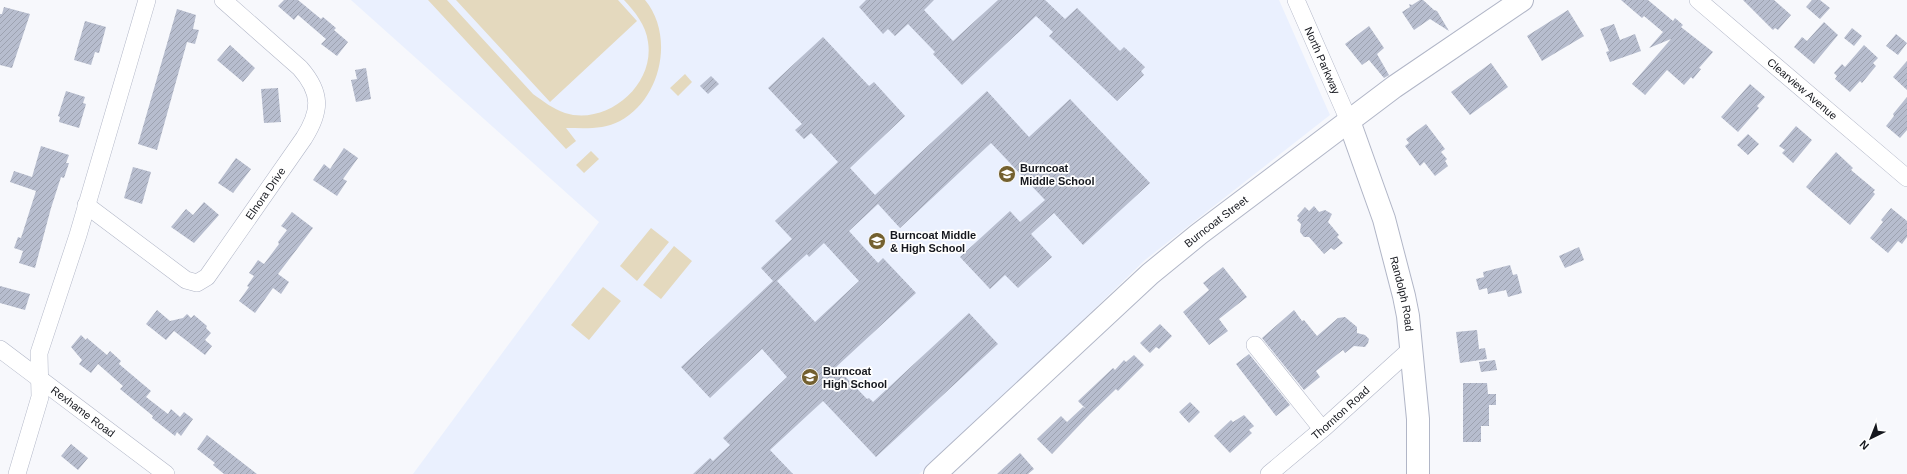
<svg xmlns="http://www.w3.org/2000/svg" width="1907" height="474" viewBox="0 0 1907 474" font-family="Helvetica,sans-serif">
	<defs>
		<pattern id="building-hatch" width="6" height="6" patternUnits="userSpaceOnUse"><rect width="6" height="6" fill="#b7bdce"/><path d="M-1 1l2-2M0 6l6-6M5 7l2-2" fill="none" stroke="#9da2b0"/></pattern>
	</defs>
	<rect width="100%" height="100%" fill="#f7f8fc"/>
	<path fill="#eaf0fe" d="M351 0H1279L1330 115 1145 260 972 427 919 474H413L599 222Z"/>
	<path fill="#e4d9be" d="M428 0H447L533 94C543 101 553 109 565 113 606 126 655 86 648 42 646 25 635 12 624 0H645C675 36 661 99 620 121 603 130 585 128 566 128L576 141 566 149Z
		M456 0H618L637 21 550 102Z
		M685 74 692 82 678 96 670 88Z
		M591 151 599 159 584 173 576 165Z
		M651 228 669 242 637 281 620 266Z
		M674 246 692 261 661 299 643 285Z
		M603 287 621 301 589 340 571 325Z"/>
	<path fill="url(#building-hatch)" fill-rule="evenodd" d="M284 0H298L321 19 323 17 336 28 334 30 348 42 337 56 321 44 326 39 298 15 294 20 278 6Z
		M866 0H934L924 10 953 41 998 0H1045L1065 19 1077 8 1120 51 1124 47 1145 67 1141 71 1144 75 1117 101 1049 36 1053 32 1036 16 962 85 933 54 935 52 908 24 895 36 888 29 883 34 859 7Z
		M1420 0H1423L1434 10 1437 11 1449 31 1430 19 1414 30 1402 12 1410 7 1409 4 1412 5Z
		M1621 0H1648L1673 21 1675 18 1683 25 1681 27 1713 52 1699 68 1701 69 1693 79 1691 77 1684 85 1667 70 1645 95 1632 84 1671 39 1649 48 1663 32 1644 16 1642 18Z
		M1743 0H1774L1791 15 1778 30 1775 28 1773 30Z
		M1812 0H1820L1830 8 1820 19 1806 7Z
		M4 7 30 14 12 68 0 65V14H2Z
		M177 9 196 15 193 29 199 30 195 44 187 42 157 150 138 144Z
		M1568 10 1584 36 1542 61 1527 36Z
		M85 21 106 27 99 53 95 52 91 65 74 60Z
		M1824 22 1838 35 1814 64 1794 47 1802 37 1807 41Z
		M1614 24 1620 40 1635 34 1641 51 1610 62 1606 52 1609 51 1600 29Z
		M1369 26 1384 48 1377 54 1389 75 1384 78 1369 60 1362 65 1345 44Z
		M1852 28 1862 36 1854 46 1844 38Z
		M1896 34 1907 43 1898 55 1886 46Z
		M823 37 869 86 874 82 905 116 850 168 875 195 987 91 1029 137 1070 99 1150 183 1083 245 1054 213 1031 234 1052 257 1018 288 1005 275 990 289 960 257 1010 211 1020 222 1045 200 991 143 900 228 878 204 849 231 878 263 883 258 916 293 836 367 867 399 869 398 873 402 969 313 998 344 876 457 823 401 770 450 793 474H693L710 458 713 461 730 445 723 438 787 377 762 349 710 398 681 367 773 281 761 268 792 239 775 221 838 162 811 133 804 139 795 130 802 124 768 88ZM824 243 859 281 815 322 777 281 807 254 809 257Z
		M230 45 255 68 243 82 217 60Z
		M1864 45 1878 58 1873 63 1876 66 1862 83 1860 81 1850 92 1835 79 1837 76 1834 73 1842 64 1845 67Z
		M1907 61V90L1893 77Z
		M1491 63 1508 87 1470 115 1451 92Z
		M366 68 371 99 356 102 351 80 357 79 355 70Z
		M711 76 719 84 708 94 700 86Z
		M1750 84 1765 97 1757 106 1759 108 1738 132 1721 117Z
		M278 88 281 122 264 123 261 89Z
		M66 91 85 97 83 103 86 104 79 128 59 122 60 117 58 116Z
		M1907 97V130L1900 138 1886 126 1894 116 1893 114Z
		M1426 124 1445 149 1441 152 1447 159 1445 161 1448 166 1435 176 1424 162 1420 166 1405 146 1409 143 1406 139Z
		M1796 126 1812 140 1793 163 1782 153 1785 150 1779 146Z
		M1748 134 1759 144 1748 155 1737 145Z
		M41 146 69 155 66 163H69L64 178 61 177 51 208 35 268 19 263 23 251 14 248 18 237 21 238 36 191 10 182 14 171 32 177Z
		M344 148 358 158 343 179 347 181 337 196 313 180 324 164 330 169Z
		M1836 152 1853 168 1851 170 1875 190 1873 192 1875 194 1850 225 1806 187Z
		M236 158 251 169 233 193 218 183Z
		M133 167 151 172 142 204 124 198Z
		M204 202 219 215 194 243 171 227 186 209 193 215Z
		M1314 206 1319 212 1325 210 1332 214 1328 222 1339 235 1337 237 1343 243 1334 250 1331 248 1324 254 1309 237H1304L1300 232 1301 224 1297 220 1299 218 1297 216 1305 207 1309 211Z
		M1891 208 1907 221V237L1902 244 1898 241 1888 253 1870 238 1883 222 1881 220Z
		M292 212 313 228 278 274 289 282 281 294 273 288 255 313 239 301 249 287 247 286 254 276 249 273 258 260 264 264 279 244 278 242 287 230 281 226Z
		M1579 247 1584 260 1565 268 1559 256Z
		M1510 265 1513 275 1517 274 1522 293 1508 297 1506 290 1488 294 1487 288 1479 290 1476 279 1484 277 1483 272Z
		M1223 267 1247 297 1219 319 1228 331 1209 345 1183 312 1209 290 1203 283Z
		M0 286 30 294 25 310 0 303Z
		M157 310 170 321 183 318 187 314 191 318 194 315 207 326 206 328 211 333 205 340 212 346 205 355 174 331 166 340 146 324Z
		M1294 310 1302 321 1304 320 1317 336 1338 318 1345 317 1357 327V333L1365 335 1369 339 1368 343 1365 347 1354 346 1345 353 1343 350 1316 371 1320 377 1304 390 1262 338Z
		M1160 324 1172 336 1159 349 1156 347 1150 353 1140 343Z
		M1477 330 1479 349 1485 348 1487 359 1460 363 1456 332Z
		M81 335 86 340 87 338 107 355 110 351 121 361 119 364 151 391 146 397 168 414 171 409 180 417 184 412 193 419 181 436 177 432 175 436 152 418 153 416 120 389 123 386 98 364 91 373 79 364 82 360 71 347Z
		M1249 354 1290 405 1276 416 1236 364Z
		M1134 355 1144 365 1118 391 1116 389 1090 414 1052 454 1037 439 1061 416 1067 422 1083 407 1086 409 1078 401 1113 368 1115 370 1124 360 1126 362Z
		M1495 360 1497 370 1481 372 1479 362Z
		M1463 383H1487L1488 394H1496V405H1489V426H1481V442H1463Z
		M1190 402 1200 412 1189 423 1179 412Z
		M1244 415 1254 426 1249 430 1252 433 1230 453 1214 436 1231 420 1233 422Z
		M207 435 257 474H224L213 465 215 463 197 449Z
		M71 444 88 458 78 470 61 456Z
		M1020 453 1034 469 1028 474H997Z"/>
	<g fill="none" stroke-linecap="round" stroke-linejoin="round">
		<g stroke="#b1b6c7" stroke-width="18">
			<g id="street">
				<path id="s1" d="M1296 0 1349 121"/>
				<path id="s2" d="M1698 0 1907 178"/>
				<path id="s3" d="M86 205 186 280 197 283 207 277 214 267 304 138C321 111 322 93 300 68L223 0"/>
				<path d="M1255 345 1322 429"/>
				<path id="s4" d="M0 349 166 474"/>
				<path d="M17 474 40 397 39 353 78 235 147 0"/>
				<path id="s5" d="M1269 474 1325 427 1411 349"/>
			</g>
		</g>
		<g stroke="#b1b6c7" stroke-width="24">
			<g id="secondary">
				<path id="s6" d="M1349 121 1384 219 1404 296 1408 316 1418 419V474"/>
				<path id="s7" d="M935 474 1150 274 1199 234 1394 87 1522 0"/>
			</g>
		</g>
		<use href="#street" stroke="#fff" stroke-width="17"/>
		<use href="#secondary" stroke="#fff" stroke-width="22"/>
	</g>
	<defs>
		<g id="school-disc" transform="scale(0.9)"><circle r="9.5" fill="#73602f" stroke="#fff"/><path d="M0-5L7-2L0 1L-7-2ZM-4 1L0 2.5L4 1V4Q0 6-4 4Z" fill="#fff"/></g>
	</defs>
	<g fill-rule="evenodd">
		<use href="#school-disc" x="1007" y="174"/>
		<use href="#school-disc" x="877" y="241"/>
		<use href="#school-disc" x="810" y="377"/>
	</g>
	<g text-anchor="middle" dominant-baseline="central" stroke-width="3.5" stroke-linejoin="round" paint-order="stroke">
		<g font-size="11" fill="#16181e" stroke="#fff">
			<text stroke="none"><textPath href="#s1" startOffset="66">North Parkway</textPath></text>
			<text stroke="none"><textPath href="#s2" startOffset="137">Clearview Avenue</textPath></text>
			<text stroke="none"><textPath href="#s3" startOffset="250">Elnora Drive</textPath></text>
			<text stroke="none"><textPath href="#s7" startOffset="378">Burncoat Street</textPath></text>
			<text stroke="none"><textPath href="#s6" startOffset="181">Randolph Road</textPath></text>
			<text stroke="none"><textPath href="#s4" startOffset="104">Rexhame Road</textPath></text>
			<text stroke="none"><textPath href="#s5" startOffset="94">Thornton Road</textPath></text>
		</g>
		<g font-size="11" font-weight="bold" fill="#16181e" stroke="#fff" text-anchor="start">
			<text x="1020" y="168">Burncoat<tspan x="1020" dy="13">Middle School</tspan></text>
			<text x="890" y="235">Burncoat Middle<tspan x="890" dy="13">&amp; High School</tspan></text>
			<text x="823" y="371">Burncoat<tspan x="823" dy="13">High School</tspan></text>
		</g>
	</g>
	<g transform="translate(1871 438) rotate(223)" stroke="#ffffff" stroke-width="3" paint-order="stroke">
	<path d="M0-3L7 15L0 10L-7 15Z" fill="#16181e"/>
	<text y="-6" font-size="11" font-weight="bold" text-anchor="middle" fill="#16181e">N</text>
	</g>
</svg>
